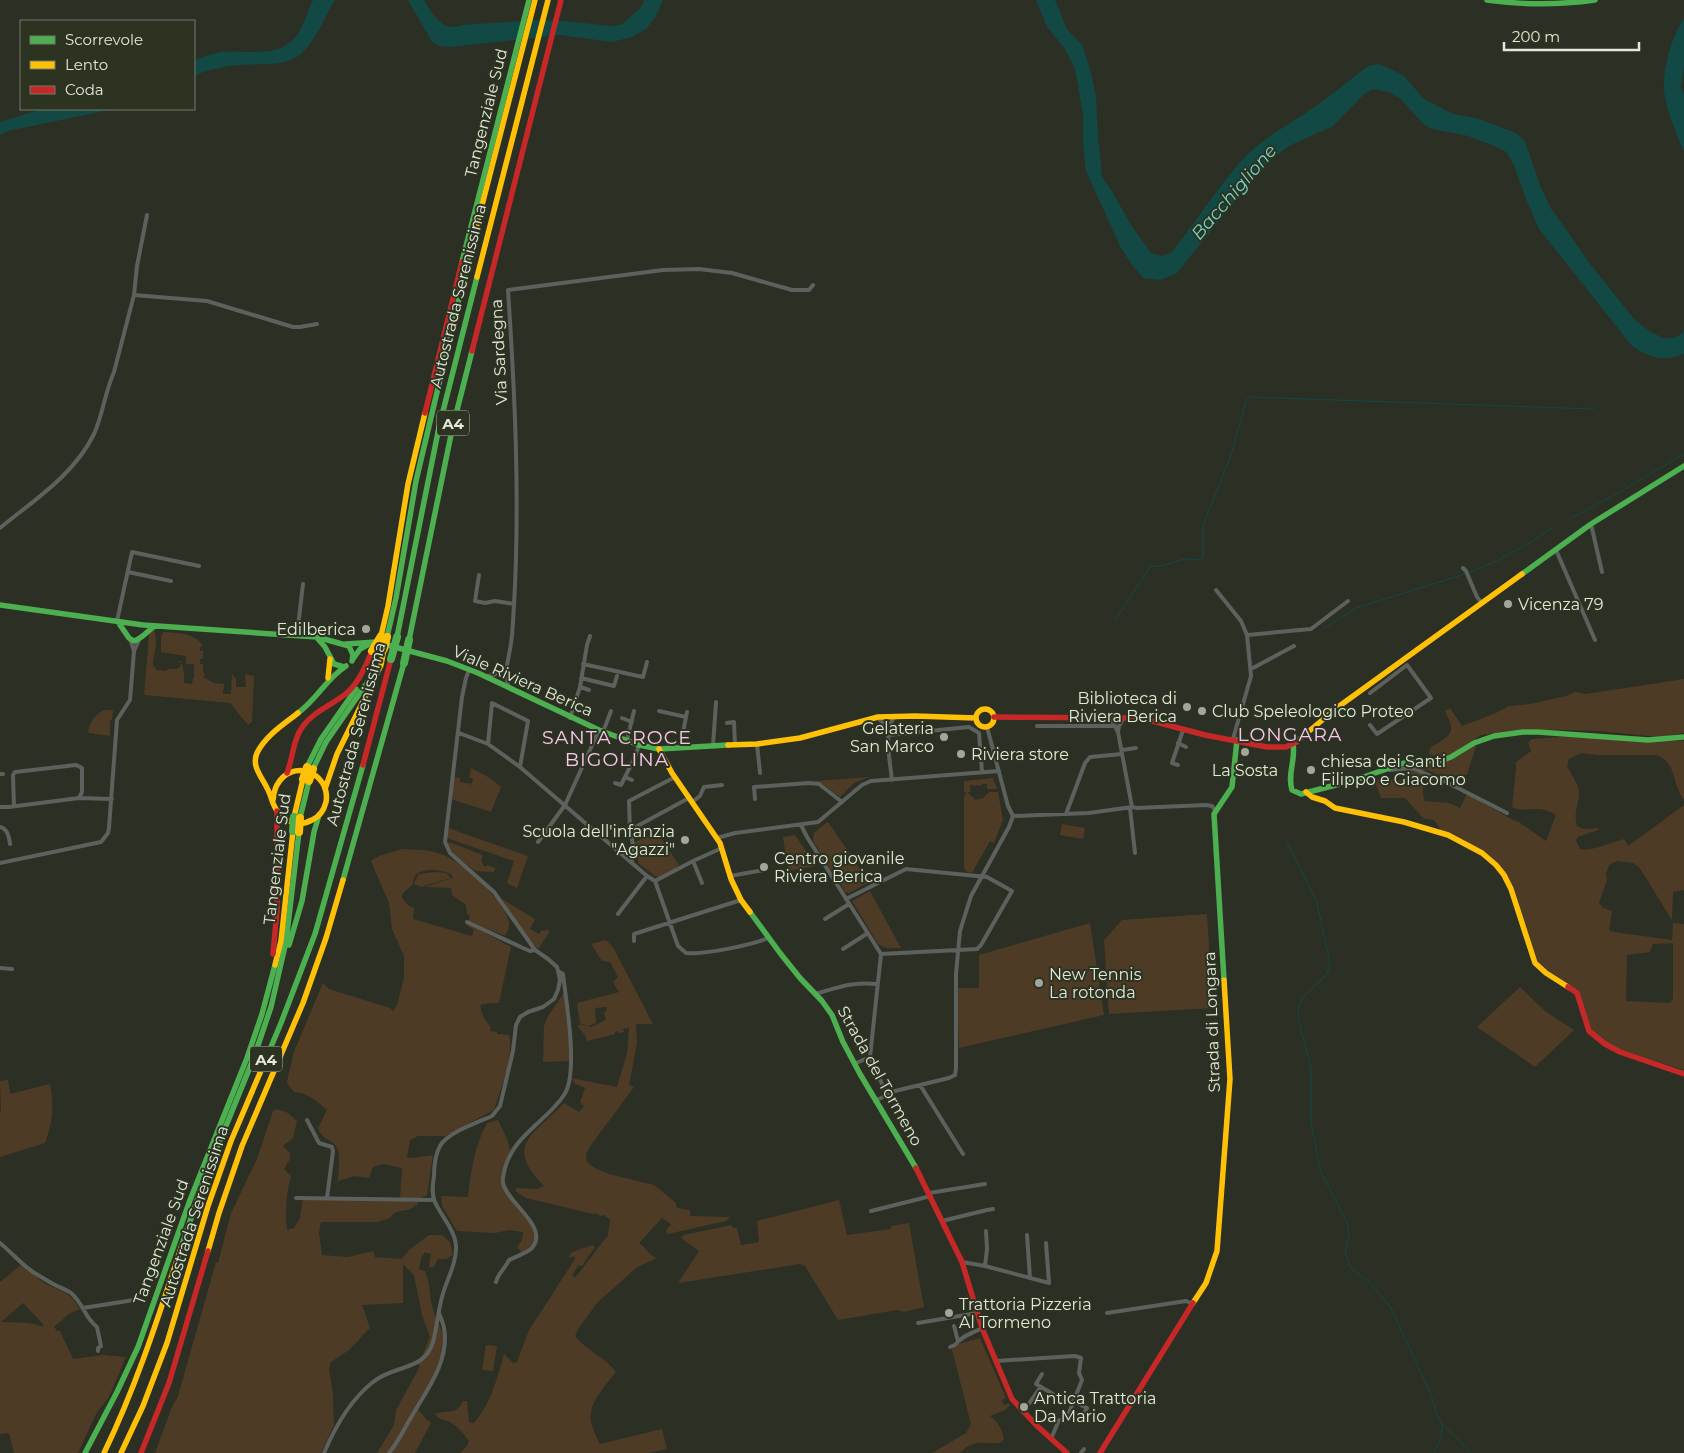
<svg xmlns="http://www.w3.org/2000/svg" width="1684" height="1453" viewBox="0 0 1684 1453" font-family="Montserrat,sans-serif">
	<rect width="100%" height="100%" fill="#2b2f24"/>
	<path fill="#4e3b25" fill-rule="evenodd" d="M154 630C159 644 153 653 153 666L156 668V670L167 671V669H175L180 668 181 662H177L178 661H181L184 673V683L192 684 193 678H194V664H186V656L161 652V637L163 632C178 633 195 633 203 646L200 647V651H203V659H200V664H203V672L205 674 203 677 214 683 224 684 223 694H231L232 674 236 679V687H246L245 674 254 676 252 722 248 725 230 703 144 695 149 635 151 631Z
		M1684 679V733L1659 737 1598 731 1526 729 1481 735 1457 752 1445 756H1435L1429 754 1430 748C1437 743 1452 737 1451 727 1451 722 1447 716 1445 711L1450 708 1462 726 1496 713 1509 706 1530 704 1566 696 1575 692 1586 694Z
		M104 710H113L112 719 110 721V736L88 733C89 723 94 715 104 710Z
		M1560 737C1602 737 1643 742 1684 741V800C1682 797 1679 793 1678 789 1672 774 1674 763 1657 755H1597L1581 753 1569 759 1567 766C1571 775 1579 783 1579 793 1579 805 1573 812 1577 826L1583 829 1599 828 1598 830 1578 837 1576 840 1580 849C1591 852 1612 842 1624 839L1628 846 1684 805V890L1673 892 1672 920 1639 867 1633 863 1617 861 1609 865 1606 874 1607 880 1599 903 1603 908 1612 911 1609 930 1613 932 1672 940 1673 923 1684 924V1070L1621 1050 1592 1036 1580 998 1548 974 1535 959 1513 892 1490 859 1439 832 1440 829 1434 820 1424 819 1405 798H1381L1374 779 1409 781 1407 765 1420 762 1451 760 1477 743 1467 775 1441 776 1425 769 1422 781 1424 801 1449 803 1460 808 1467 794 1513 820 1519 822 1546 841 1556 815C1538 803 1525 814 1512 807L1516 768V762L1531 751 1528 743 1532 739ZM1673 943V999L1670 1003 1626 1001 1627 955 1650 952 1653 944Z
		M471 768 490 778 501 787 491 812 451 799 454 777 460 778V782L471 784 472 779 471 786 468 789 471 787 473 778H469Z
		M869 777 854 783 840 797 823 784 814 781Z
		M993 778 997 789H987V784H982V786L976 785 974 787V785H970V792H967L976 800 981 798 982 799 989 792H998L1003 820 994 843 990 841 972 873 967 872 964 868V796L966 795 965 792H964V782L965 781Z
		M827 822 829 823 869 882 849 893 845 892 813 841 814 833Z
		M1062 824 1085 828 1083 839 1060 835Z
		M448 828 528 856 517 888 507 883 514 861 447 838Z
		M657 832 679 865 677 866 676 869 658 878 639 864 633 843Z
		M795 835 816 866 788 871 783 837Z
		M449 842 483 855C481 860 480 863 486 867L487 865 495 868 494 872 475 871 454 855 447 844Z
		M402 849C415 850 429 849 441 854 462 861 503 899 509 921 510 927 508 931 505 936L468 921 470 916 467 914 466 905 452 895 451 888 424 887 452 878 453 876C446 870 425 867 417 874 413 877 414 881 412 885 408 890 403 890 402 897 405 903 408 906 414 908L413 919 472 936 474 930 466 925 467 923 511 947 499 1003 482 1004 480 1007 484 1018 491 1027 490 1031 497 1032V1034L509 1035C515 1056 500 1090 494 1110L445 1136H418L410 1140 407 1157 413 1158 433 1155 427 1195 417 1200 418 1204C416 1205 411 1209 410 1209 401 1212 396 1209 390 1218L378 1222H321L319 1233 322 1255 348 1257 373 1251 375 1257 402 1259 409 1250 429 1235H442L450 1242 453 1255 446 1259H438L433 1268 429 1267 431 1254 425 1252 422 1256 419 1269 425 1271C431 1285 429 1296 433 1309 435 1318 441 1326 443 1335 448 1356 426 1390 417 1408L426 1419 431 1423 415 1453H377L394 1425 396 1410 420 1366 416 1364 423 1354 430 1337 422 1315 414 1275 403 1264V1303L362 1305 370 1328 349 1350 331 1362 329 1369 333 1394 334 1425 321 1453H155L172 1407 178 1396 216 1262 218 1263 231 1213 257 1159 273 1111 277 1109 288 1113 297 1121 293 1138 283 1146 290 1153V1159L284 1169 291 1176C286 1193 285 1212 287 1230L294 1228 300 1218 303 1198 400 1199 402 1168 384 1164 373 1167 369 1178 354 1176 338 1181C338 1171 341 1156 337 1148 332 1138 323 1142 318 1128L327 1110 314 1099 302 1093 294 1092 287 1083C288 1073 292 1064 293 1054L323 983 329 989 390 1008 393 1011 397 1005 404 978V956L392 929 389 903 371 861 379 856Z
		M435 872 446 873 451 878 423 886V887L413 884 419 874Z
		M870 891 901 948H887L878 944 852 901Z
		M502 899 535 919 530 929 539 934 541 931 546 930 550 931 539 948H537L521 930Z
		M1207 914 1213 1008 1109 1014 1104 940 1122 920Z
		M1090 923 1104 1015 959 1048 957 988H979V955Z
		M606 940 613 947 653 1024H636L637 1043 629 1085 634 1087 591 1145 586 1154 587 1162 593 1167 609 1174 654 1185 675 1202 677 1208 690 1210V1216L730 1217 726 1221 668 1234 666 1230 671 1224 662 1218 639 1243C646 1248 649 1255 657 1258L636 1268 597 1303 579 1328 575 1336C586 1350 607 1359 616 1372 608 1382 592 1400 591 1413 589 1423 596 1436 600 1444L662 1429 667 1449 648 1453H460L467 1446 469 1441C463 1433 458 1427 450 1422 444 1419 439 1420 435 1414 447 1409 456 1416 463 1401H467L469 1422 474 1423C491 1403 497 1379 504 1354L513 1363 517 1362 529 1330 575 1259V1256L568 1258 572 1252 593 1245 595 1247 582 1266 579 1265 572 1275 575 1278 608 1235 610 1220 604 1215 600 1216 598 1214 589 1213 526 1198 515 1191 517 1188 537 1189 544 1186C502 1143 536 1134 564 1103L579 1112 584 1106 580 1102 585 1088 575 1084 571 1078 617 1087 627 1053 629 1028 623 1029 624 1032 618 1033V1031L615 1032V1034L587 1041 585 1035 578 1027 580 1024 591 1027 606 1020 604 1012 607 1011 606 1007 595 1008 596 1023 588 1026 580 1023 577 1003 619 992 613 982 618 977 610 962 602 961 591 944Z
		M1520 987 1545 1011 1574 1030 1535 1067 1477 1027Z
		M564 993 571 1061 543 1062 544 1026 548 1016Z
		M8 1080 10 1094 50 1084C54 1108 53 1120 45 1143L0 1157V1112H1L0 1081Z
		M498 1120C502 1130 511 1143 510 1154 510 1168 500 1174 505 1190L537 1233 531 1249 522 1253 517 1247 522 1240 523 1232 509 1230 495 1233 457 1231 442 1206 441 1196 468 1197C471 1171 474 1147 487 1123Z
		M839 1200 847 1235 891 1229V1226L909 1223 924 1307 904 1312 897 1310 838 1320 805 1266 800 1264 678 1283 699 1251 681 1238 683 1235 732 1225 733 1228H737L741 1245 759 1242 757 1221Z
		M21 1265C28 1270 36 1277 43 1282 63 1294 66 1287 80 1309L69 1314 54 1327 57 1331H60L73 1359 103 1355 126 1357 109 1397 97 1412 78 1453H14L9 1433 0 1434V1282ZM23 1303 43 1324V1327C31 1321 15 1323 1 1322Z
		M980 1338 1006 1398 1002 1400 1004 1405 1009 1403 1010 1405 1005 1410 990 1416C998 1422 1002 1429 1004 1439L1000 1443C982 1444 974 1438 960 1453H932L966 1433 971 1424 951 1346Z
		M486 1345 497 1346 493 1371 482 1370Z"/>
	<path fill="#124944" d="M313 0H335C324 17 317 39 302 53 286 68 259 63 239 65 223 67 208 69 194 76V61C202 57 211 54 220 52 245 49 279 60 297 35 304 25 308 11 313 0Z
		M408 0H424C433 15 443 33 462 25L536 20 562 21 613 26 623 24 642 6 644 0H663L656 16 646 29 632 37 612 42 560 35 450 47 439 46 432 42Z
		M1036 0H1055L1067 29 1083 46 1091 73 1096 96 1098 136 1102 177 1112 191 1131 225 1151 253 1162 256 1171 253C1196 222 1217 188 1243 159 1261 140 1282 128 1304 114 1326 100 1347 82 1368 66L1379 64 1403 75 1424 99 1453 114 1476 118 1516 133 1525 141 1540 185 1550 207 1591 265 1635 320 1651 332 1663 338H1674L1682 334 1684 329V354C1663 362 1650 358 1632 346L1539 229 1526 199 1514 165 1506 152 1497 147 1468 136 1433 129 1423 124 1401 99 1388 92 1373 89 1363 95 1333 126 1289 146 1264 165 1177 273 1160 280 1143 278 1132 265 1121 248 1086 171 1083 144V114L1075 69 1065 49 1047 27Z
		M1684 18V67L1681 87 1684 95V152C1677 135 1665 107 1664 89 1663 68 1672 35 1684 18Z
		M42 109H114L8 131 0 135V122Z"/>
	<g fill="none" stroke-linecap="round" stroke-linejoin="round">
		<path stroke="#124944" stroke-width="1" d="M1569 519 1611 497 1684 454
			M1468 573C1499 562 1525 546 1552 528
			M1116 619 1151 566C1164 568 1174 560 1187 559 1193 559 1197 561 1203 558V525L1231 455 1246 402 1249 397 1594 409
			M1324 628 1356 608 1465 574
			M1287 842 1317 903 1330 963 1327 974 1303 997 1299 1005 1298 1018 1311 1067V1122L1320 1170 1348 1225 1349 1234 1345 1252 1349 1265 1354 1271 1367 1280 1390 1306 1430 1392 1438 1417 1442 1425 1455 1436 1471 1453
			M1434 1453 1441 1438 1442 1425"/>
		<path stroke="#5d615d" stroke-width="4" d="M134 295 207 301 293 327H300L317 324
			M1591 524 1602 572
			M0 528C34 500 74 475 94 434 103 414 105 392 114 372L134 295 137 266 147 215
			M1556 550 1595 640
			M1463 568 1466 571 1477 597 1482 603
			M128 572 171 581
			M479 575 475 601 485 603 495 601 514 604
			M1216 590 1241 621 1247 635 1251 676 1233 739
			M117 621 132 552 199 566
			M297 635 303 584
			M1247 635 1311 629 1348 601
			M130 639 134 651 139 640
			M583 664 643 677 647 662
			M1251 669 1294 646
			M487 676 494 675 503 670
			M581 678 614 686 617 676
			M580 687 589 690
			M509 688C503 672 509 659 511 643 513 631 513 618 514 605 520 500 515 395 508 290L663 270 699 269 732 273 792 290H809L813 285
			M1370 693 1407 665 1431 698 1377 734 1370 725
			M659 711 686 717
			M1110 717 1118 732 1132 807
			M570 718 580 687 587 645 590 636
			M622 718 632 722
			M878 718 884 724 888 732
			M727 723 734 722 735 745
			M1037 726H1115
			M987 727 1008 806 1013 816 1089 813 1132 807 1137 808 1206 805 1212 806 1215 810
			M603 732 611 711
			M1118 732 1119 726 1124 718
			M459 733 488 744 520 767 647 876 655 881 693 861 722 848
			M888 735 969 727 979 733 982 772
			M627 740 634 711
			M1178 743 1186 747
			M488 744 492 703 528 721 520 767
			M757 744 760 773
			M713 746 716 702
			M680 748 687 712
			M1122 750 1136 748
			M1178 765 1172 763 1183 730
			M1390 770 1412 768 1450 784 1507 813
			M0 774H3
			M625 777 632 780
			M892 780C890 761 883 731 895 716
			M615 783 621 785 635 757 639 745
			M79 798 112 799
			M755 799 754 787 809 783 819 784 842 802
			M692 802 700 796 704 787 722 785
			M0 807H9L79 798 82 792V768L76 765 15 772 13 775 14 806
			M1130 808 1135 853
			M1066 814 1085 763 1090 757 1122 754
			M801 825 807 837 881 954
			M0 827C8 829 9 837 10 844
			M630 830 689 798
			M717 838 735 833 818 822 862 785 871 781 999 771
			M538 842 565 805 599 730
			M693 861 702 883
			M631 862 635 855 630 830 629 801 675 777
			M0 863 101 842 108 833 109 828 117 720 130 700 134 651
			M730 876 764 870
			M655 881 678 946 686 953C702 955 753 945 768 938
			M846 899 906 869 987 877 1012 891 981 945 977 949 881 954 870 1057 887 1095
			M618 914 647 876
			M825 919 849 904
			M467 922 523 948 530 951 535 950
			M634 941V934L741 900
			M843 949 868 933
			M0 968 12 969
			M815 994C840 987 851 982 877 984
			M854 1064 870 1057
			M920 1085 963 1154
			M875 1101 895 1091 949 1078 955 1075 956 1068V974L960 931 971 896 1009 827 1013 816
			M307 1120 319 1143 332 1147 333 1151 327 1198
			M929 1193 985 1184
			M296 1198 434 1200
			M871 1211 931 1196
			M942 1221 987 1210 993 1209
			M1027 1235 1030 1278
			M0 1243C11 1252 21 1264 33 1272 41 1277 49 1282 57 1286 61 1288 67 1290 71 1293 83 1303 85 1318 97 1327L101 1346 98 1348V1351
			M962 1262 985 1266 1049 1283 1046 1243
			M985 1266 987 1249 986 1231
			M496 1282C498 1273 505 1269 509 1260 515 1257 529 1252 532 1248 550 1227 507 1203 503 1183 502 1179 504 1173 505 1168 514 1135 547 1121 564 1095 579 1074 566 1001 563 974L558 971
			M83 1308 134 1300
			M1107 1313 1186 1301 1193 1304
			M918 1323 977 1313
			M954 1326 958 1341
			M950 1347 955 1345C961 1336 973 1333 982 1328
			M996 1361 1075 1356 1081 1358 1079 1373 1082 1380 1067 1418
			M1042 1374 1036 1384 1053 1394
			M1073 1401 1087 1408 1082 1418
			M1023 1412 1040 1388
			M1051 1439 1059 1420
			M324 1453C335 1427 350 1400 373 1382 393 1365 425 1371 433 1342 437 1327 438 1312 442 1297 446 1281 457 1263 456 1246 455 1230 441 1216 435 1202 431 1193 433 1184 434 1176 434 1166 435 1155 440 1146 447 1133 478 1122 492 1116L500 1106 513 1051 516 1025 520 1017 528 1012 543 1007 554 999 558 990 560 980 558 971 557 967 548 959 535 950 494 892 450 853 445 842 462 697 466 678 469 670
			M389 1453C399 1441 405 1427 413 1414 428 1389 450 1359 444 1328 443 1323 441 1318 439 1313
			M1081 1453 1084 1449"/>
		<path stroke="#4caf50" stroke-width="5.5" d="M1487 0C1523 5 1559 5 1595 0
			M462 262 529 0
			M1522 574 1591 524 1684 466
			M0 605 143 625 317 637 349 646 353 655 352 661
			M118 622 129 638 134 641C143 638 147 631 155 626
			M387 637 396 598 416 481 473 240
			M397 637 439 427 477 277
			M318 639 325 647 334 664 344 667
			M409 640 452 430 472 351
			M346 644 376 642 447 661 478 673 599 730 639 745 659 749 728 745
			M353 659 360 649 369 644
			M298 713C318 698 325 680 346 666
			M1293 744C1296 760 1287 774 1292 790L1301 794 1355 780 1407 762 1443 760 1451 757 1474 743 1494 736 1523 732H1538L1648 740 1684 737
			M307 767 321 739 356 689
			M313 769 326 742 369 680
			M300 818 309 781
			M343 880 404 663
			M750 912 780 953 800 978 822 1001 832 1015 843 1042 860 1074 916 1168
			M289 945 302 901 314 832 319 815
			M1224 980 1214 814 1232 787 1237 740
			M260 1073 281 1023 315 934 363 765
			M181 1248 204 1180 254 1057 271 1007 286 942 299 832
			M85 1453 117 1392 138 1347 190 1200 247 1058 262 1014 275 965"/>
		<path stroke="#ffc107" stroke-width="5.5" d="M473 240 535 0
			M477 277 548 0
			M381 636 388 606 408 484 425 413
			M328 678 330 659
			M976 718a9 9 0 1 1 18 0a9 9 0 1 1-18 0Z
			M1296 742 1338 707 1522 574
			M728 745 757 744 800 738 878 717 915 716 976 718
			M659 749 672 773 720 843 731 879 741 900 750 912
			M325 789 337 754 381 665 384 649
			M1306 792 1312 797 1325 801 1335 808 1404 822 1448 835 1482 853 1496 865 1504 875 1511 889 1535 963 1546 973 1568 987
			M273 800C274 795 274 790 277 785 291 758 331 772 326 802 324 810 319 817 312 820 300 827 282 822 276 809 272 803 271 795 267 788 262 777 251 766 257 753 265 736 284 724 298 713
			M294 817 303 779
			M275 965 281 941 293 831
			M208 1251 219 1213 242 1146 303 1003 326 938 343 880
			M1193 1303 1206 1283 1217 1251 1230 1079 1224 980
			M104 1453C136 1387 158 1318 181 1248
			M121 1453 143 1406 167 1343 208 1206 231 1141 260 1073"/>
		<path stroke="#c62828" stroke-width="5.5" d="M472 351 561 0
			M425 413 462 262
			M994 717 1141 718 1205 735 1267 747H1286L1296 742
			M363 765 391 659
			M287 773C293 758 293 739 303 726 315 710 335 704 349 691 360 680 366 665 372 651
			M273 954 277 910V811
			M1568 987 1577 993 1589 1031 1605 1044 1620 1052 1684 1074
			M916 1168 962 1262 982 1328 1012 1399 1036 1425 1067 1453
			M141 1453 169 1383 208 1251
			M1100 1453 1193 1303"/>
		<path stroke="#4caf50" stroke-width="8" d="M391 659 397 637
			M404 663 409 640
			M293 831 294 817"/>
		<path stroke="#ffc107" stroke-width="8" d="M384 649 387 637
			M372 651 381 636
			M303 779 307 767
			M309 781 313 769
			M299 832 300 818"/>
	</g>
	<g fill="#a2a79b" stroke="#2c3320" stroke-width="2">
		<circle cx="1508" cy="604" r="5"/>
		<circle cx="366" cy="629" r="5"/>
		<circle cx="1187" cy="707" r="5"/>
		<circle cx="1202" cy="711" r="5"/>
		<circle cx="944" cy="737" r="5"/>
		<circle cx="1245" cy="752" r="5"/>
		<circle cx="961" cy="754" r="5"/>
		<circle cx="1311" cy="770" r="5"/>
		<circle cx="685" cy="840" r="5"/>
		<circle cx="764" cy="867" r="5"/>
		<circle cx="1039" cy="983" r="5"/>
		<circle cx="949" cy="1313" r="5"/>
		<circle cx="1024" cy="1407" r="5"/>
	</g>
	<g text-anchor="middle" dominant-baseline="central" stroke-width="4" stroke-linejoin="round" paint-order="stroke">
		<g fill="#2c3320" stroke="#abb2a3" stroke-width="1">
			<rect x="437" y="410.5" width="32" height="25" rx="4"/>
			<rect x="250" y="1046.5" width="32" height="25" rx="4"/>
		</g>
		<g font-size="15" font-weight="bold" fill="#e2e8db">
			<text x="453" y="423">A4</text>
			<text x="266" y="1059">A4</text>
		</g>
		<g font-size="16" fill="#e2e8db" stroke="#2c3320">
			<text transform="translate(486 113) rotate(-76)">Tangenziale Sud</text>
			<text transform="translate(458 296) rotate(-76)">Autostrada Serenissima</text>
			<text transform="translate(499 352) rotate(-93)">Via Sardegna</text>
			<text transform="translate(523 681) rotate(24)">Viale Riviera Berica</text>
			<text transform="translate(356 734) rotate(-75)">Autostrada Serenissima</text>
			<text transform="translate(277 859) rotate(-83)">Tangenziale Sud</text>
			<text transform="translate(1212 1022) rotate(-92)">Strada di Longara</text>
			<text transform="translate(880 1076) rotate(61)">Strada del Tormeno</text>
			<text transform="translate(194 1216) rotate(-72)">Autostrada Serenissima</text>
			<text transform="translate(161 1242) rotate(-70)">Tangenziale Sud</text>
		</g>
		<g font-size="16" fill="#e2e8db" stroke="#2c3320" text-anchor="start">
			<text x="1518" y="604">Vicenza 79</text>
			<text x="356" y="629" text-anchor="end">Edilberica</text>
			<text x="1177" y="698" text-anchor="end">Biblioteca di<tspan x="1177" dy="18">Riviera Berica</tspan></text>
			<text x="1212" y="711">Club Speleologico Proteo</text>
			<text x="934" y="728" text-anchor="end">Gelateria<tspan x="934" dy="18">San Marco</tspan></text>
			<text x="971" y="754">Riviera store</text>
			<text x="1321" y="761">chiesa dei Santi<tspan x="1321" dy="18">Filippo e Giacomo</tspan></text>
			<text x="1245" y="770" text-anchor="middle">La Sosta</text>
			<text x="675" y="831" text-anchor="end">Scuola dell'infanzia<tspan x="675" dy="18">"Agazzi"</tspan></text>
			<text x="774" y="858">Centro giovanile<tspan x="774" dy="18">Riviera Berica</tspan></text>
			<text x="1049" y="974">New Tennis<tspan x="1049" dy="18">La rotonda</tspan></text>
			<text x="959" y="1304">Trattoria Pizzeria<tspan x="959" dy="18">Al Tormeno</tspan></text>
			<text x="1034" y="1398">Antica Trattoria<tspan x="1034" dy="18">Da Mario</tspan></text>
		</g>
		<g font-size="18" font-style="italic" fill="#77d3c9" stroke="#2c3320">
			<text transform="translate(1234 192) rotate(-49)">Bacchiglione</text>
		</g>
		<g font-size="19" letter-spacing="1" fill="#fbc6ee" stroke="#2c3320">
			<text x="1290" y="734">LONGARA</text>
			<text x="617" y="737">SANTA CROCE<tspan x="617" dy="22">BIGOLINA</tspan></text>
		</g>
	</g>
	<rect x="20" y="20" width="175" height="90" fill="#2c3320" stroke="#757b6b"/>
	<rect x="30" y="36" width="25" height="8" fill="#4caf50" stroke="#757b6b"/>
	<text x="65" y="45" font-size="15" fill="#e2e8db">Scorrevole</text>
	<rect x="30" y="61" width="25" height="8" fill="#ffc107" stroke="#757b6b"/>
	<text x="65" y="70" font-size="15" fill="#e2e8db">Lento</text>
	<rect x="30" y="86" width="25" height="8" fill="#c62828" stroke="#757b6b"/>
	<text x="65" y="95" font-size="15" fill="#e2e8db">Coda</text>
	<path d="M1504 42v8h135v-8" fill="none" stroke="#e2e8db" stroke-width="2.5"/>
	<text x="1512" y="42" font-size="15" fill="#e2e8db" stroke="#2c3320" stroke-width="4" paint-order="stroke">200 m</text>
</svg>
